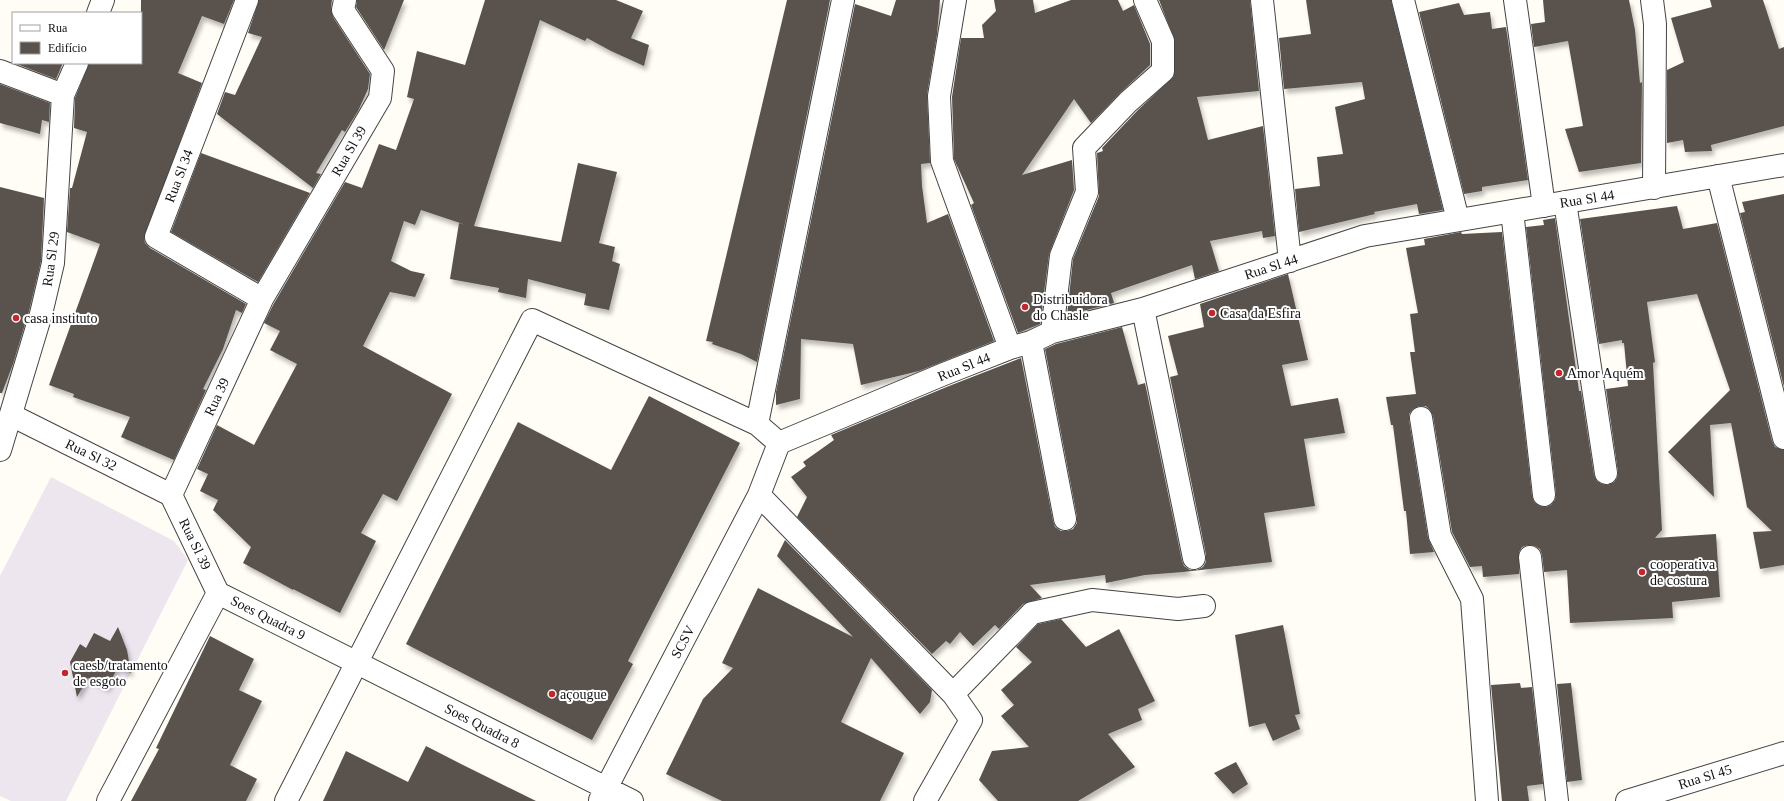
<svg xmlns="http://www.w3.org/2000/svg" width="1784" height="801" viewBox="0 0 1784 801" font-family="'Times New Roman',serif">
	<defs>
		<filter id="shadow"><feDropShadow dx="2.5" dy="4.5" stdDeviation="2" flood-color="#0004"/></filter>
	</defs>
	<rect width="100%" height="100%" fill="#fffdf5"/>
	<path fill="#eee6ef" d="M51 477 174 541 188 560 66 801H11L0 796V576Z"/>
	<path fill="#5a524d" filter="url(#shadow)" d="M141 0H234L224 24 202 16 178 73 202 83 144 238 145 243 150 248 246 304 242 313 236 310 223 349 203 389 206 390 174 460 121 437 130 417 73 397 74 394 49 385 100 244 67 232 70 188H72L87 132 74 128 75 98 89 63H141Z
		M259 0H332L331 8 333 17 370 74 368 89 358 111 345 132 342 130 316 173 321 174 313 188 217 114 225 92 235 95 262 37 248 33Z
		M357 0H404L384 50 356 7Z
		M485 0H616L643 11 631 38 649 45 644 66 611 51 587 38 585 41 540 20 474 226 561 242 578 163 617 172 599 243 615 247 612 261 620 264 609 310 584 305 586 294 528 279 526 298 498 292 499 288 450 279 459 223 466 225 421 210 415 225 404 221 391 261 411 271 425 274 415 297 390 292 363 346 452 394 397 501 383 494 361 533 376 541 340 613 293 589V590L243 563 251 547 213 510 218 500 200 491 208 474 197 469 217 425 254 445 297 364 270 350 280 331 264 323 273 305 345 182 362 188 379 144 396 150 414 99 407 97 417 51 465 65Z
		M787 0H830L757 362 741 354 712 344 713 342 706 341Z
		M896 0H940L937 34 927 94 930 163 921 164 922 186 927 223 948 214 994 341 919 371 861 385 853 344 801 339 800 399 776 405V392L855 4 891 16Z
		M994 0H1033L1035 13 1071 0H1118L1123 11 1134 5 1150 44V65L1120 93 1091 123 1074 99 1022 175 1072 160 1074 190 1049 254 1040 324 1018 333 971 205 974 203 954 159 952 97 961 38H984L982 25 996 11Z
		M1159 0H1250L1259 91 1197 97 1208 140 1263 126 1275 236 1263 238 1262 231 1210 241 1219 271 1195 279 1192 265 1111 293 1114 303 1067 315 1073 259 1099 196 1097 153 1103 151 1102 148 1137 111 1174 76 1175 41Z
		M1306 0H1391L1443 210 1419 214 1417 204 1374 212 1375 214 1299 232 1295 189 1320 186 1317 157 1343 154 1335 107 1365 99 1362 82 1284 89 1279 38 1311 34Z
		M1543 0H1629L1635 30 1640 83 1642 82 1641 163 1579 172 1565 129 1583 126 1568 41 1534 47 1531 24 1545 22Z
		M1710 0H1763L1779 49 1784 47V126L1711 145 1712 151 1685 152 1683 140 1667 143V70L1684 62 1671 18 1712 7Z
		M1459 3 1464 15 1490 12 1492 29 1506 27 1528 180 1482 187V191L1464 194 1419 12Z
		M14 63H63L56 79Z
		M0 84 50 103 49 122 42 120 40 134 0 123Z
		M201 153 310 193 258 282 171 232Z
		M0 187 44 198 41 261 29 311 13 364 2 393H0Z
		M1784 194V387L1740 213 1745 212 1742 202Z
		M1677 206 1683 229 1717 223 1772 441 1775 447 1784 450V565L1760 569 1753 532 1772 531 1747 507 1731 423 1710 425 1714 497 1668 452 1730 390 1697 294 1647 302 1655 362 1653 363 1662 530 1655 538 1716 534 1720 597 1672 602 1673 618 1570 623 1567 570 1544 572 1542 555 1540 549 1535 546 1528 545 1522 547 1519 552V574L1483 577 1482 566 1470 567 1452 532 1433 416 1430 410 1426 406H1419L1413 409 1409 414V420L1428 538 1434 552 1410 554 1406 511H1404L1393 425H1391L1386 397 1416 394 1410 352H1415L1410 314 1418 313 1406 248 1425 245 1424 239 1461 232 1462 234 1502 232 1532 496 1534 502 1539 506 1546 507 1551 505 1555 500 1556 494 1526 227 1544 225 1543 220 1555 218 1579 391H1581L1594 475 1597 481 1601 484 1607 485 1614 482 1617 478 1618 472 1606 389 1628 386 1624 343H1622V340L1599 344 1580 219Z
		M1288 274 1308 360 1282 365 1291 406 1338 398 1345 433 1304 439 1315 506 1264 513 1272 562 1183 572 1145 575 1106 583 1105 575 1030 585 1042 598 1023 604 999 629 995 625 973 646 960 632 950 644 946 641 932 654 797 517 807 497 791 477 806 466 803 462 834 440 831 435 949 386 1021 358 1053 521 1055 527 1061 531H1067L1073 529 1077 523V517L1045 349 1056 344 1122 327 1138 385 1145 383 1182 561 1184 566 1190 570H1197L1203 567 1206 562V555L1170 377 1178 375 1168 336 1204 327 1200 304Z
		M649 396 740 443 628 661 633 664 592 740 406 644 518 422 611 470Z
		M785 540 932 690 930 702 920 714 871 658 841 722 904 753 880 801H722L666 774 703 699 733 668 722 663 758 588 853 637 777 556Z
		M1061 619 1086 647 1119 629 1155 701 1138 709 1142 720 1108 734 1135 767 1078 801H998L979 780 992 751 1029 747 1001 716 1014 705 1001 690 1032 662 1016 647 1038 624Z
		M1283 625 1300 714 1295 715 1300 729 1273 741 1265 723 1249 727 1235 635Z
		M118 627 127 650 131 673 118 667 107 688 88 678 77 697 70 662 80 644 86 648 94 633 110 641Z
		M210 636 254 659 239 690 262 701 230 765 257 779 246 801H131L159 749 156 748Z
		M1520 683 1521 688 1532 687 1543 784 1527 786 1529 801H1502L1491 685Z
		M1571 683 1582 780 1567 782 1557 684Z
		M426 746 461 764 536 801H323L346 751 408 782Z
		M1236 762 1248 784 1233 794 1214 773Z"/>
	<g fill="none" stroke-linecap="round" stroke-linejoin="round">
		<g stroke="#444" stroke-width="24">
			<path id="minor" d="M247 0 156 237 262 299
				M955 0 939 96 942 161 1010 348
				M1262 0 1290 261
				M1403 0 1458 220
				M1515 0 1544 206
				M1652 0 1655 24 1654 188
				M98 13 103 0
				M0 71 63 95
				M1718 176 1784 438
				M1565 202 1606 473
				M1512 211 1544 495
				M1143 309 1194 558
				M1052 332 1061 256 1087 192 1084 148 1128 102 1163 71V41L1145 0
				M1031 342 1065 519
				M11 415 171 495
				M1421 418 1440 536 1472 599 1487 801
				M757 424 843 0
				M779 443 944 374 1010 348 1031 342 1052 332 1143 309 1365 236 1784 165
				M0 450 41 314 53 263 63 95 77 63
				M171 495 262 299 380 98 383 71 343 10 345 0
				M171 495 218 593
				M1530 557 1557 801
				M218 593 632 801
				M953 694 1032 613 1092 600 1178 609 1204 606
				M600 800 759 495
				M108 801 218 593
				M286 801 532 320 757 424 779 443 759 495 953 694 971 720 925 801
				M1627 801 1784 753"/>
		</g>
		<use href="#minor" stroke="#fff" stroke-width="22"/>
	</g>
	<g fill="#c4262e" stroke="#fff" stroke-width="1.5">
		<circle cx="1025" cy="307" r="4"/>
		<circle cx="1212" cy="313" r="4"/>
		<circle cx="16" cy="318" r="4"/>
		<circle cx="1559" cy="373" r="4"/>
		<circle cx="1642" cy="572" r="4"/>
		<circle cx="65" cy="673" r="4"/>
		<circle cx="552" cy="694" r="4"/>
	</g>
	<g text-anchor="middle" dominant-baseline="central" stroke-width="4" stroke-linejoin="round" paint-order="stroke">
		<g font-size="14" fill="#111" stroke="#fff">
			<text transform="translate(349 151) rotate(-60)">Rua Sl 39</text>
			<text transform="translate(179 176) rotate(-69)">Rua Sl 34</text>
			<text transform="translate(1587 199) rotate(-9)">Rua Sl 44</text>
			<text transform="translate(51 259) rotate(-82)">Rua Sl 29</text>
			<text transform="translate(1271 267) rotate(-18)">Rua Sl 44</text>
			<text transform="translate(964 367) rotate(-22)">Rua Sl 44</text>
			<text transform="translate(217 397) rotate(-65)">Rua 39</text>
			<text transform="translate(91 455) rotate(26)">Rua Sl 32</text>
			<text transform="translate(195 544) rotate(64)">Rua Sl 39</text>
			<text transform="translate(268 618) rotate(27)">Soes Quadra 9</text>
			<text transform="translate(683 642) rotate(-62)">SCSV</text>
			<text transform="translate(482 726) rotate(27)">Soes Quadra 8</text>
			<text transform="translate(1705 777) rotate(-17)">Rua Sl 45</text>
		</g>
		<g font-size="14" fill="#111" stroke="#fff" text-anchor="start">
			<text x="1033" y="299">Distribuidora<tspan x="1033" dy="16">do Chasle</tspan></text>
			<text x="1220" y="313">Casa da Esfira</text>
			<text x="24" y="318">casa instituto</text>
			<text x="1567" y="373">Amor Aquém</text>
			<text x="1650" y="564">cooperativa<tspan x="1650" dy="16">de costura</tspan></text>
			<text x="73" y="665">caesb/tratamento<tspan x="73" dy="16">de esgoto</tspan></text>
			<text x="560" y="694">açougue</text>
		</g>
	</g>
	<rect x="12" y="12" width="130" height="52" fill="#ffffff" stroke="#a0a0a0"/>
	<rect x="20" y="25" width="20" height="6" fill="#ffffff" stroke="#a0a0a0"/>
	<text x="48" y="32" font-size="12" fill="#111111">Rua</text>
	<rect x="20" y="42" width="20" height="12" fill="#5a524d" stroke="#a0a0a0"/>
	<text x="48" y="52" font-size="12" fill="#111111">Edifício</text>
</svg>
